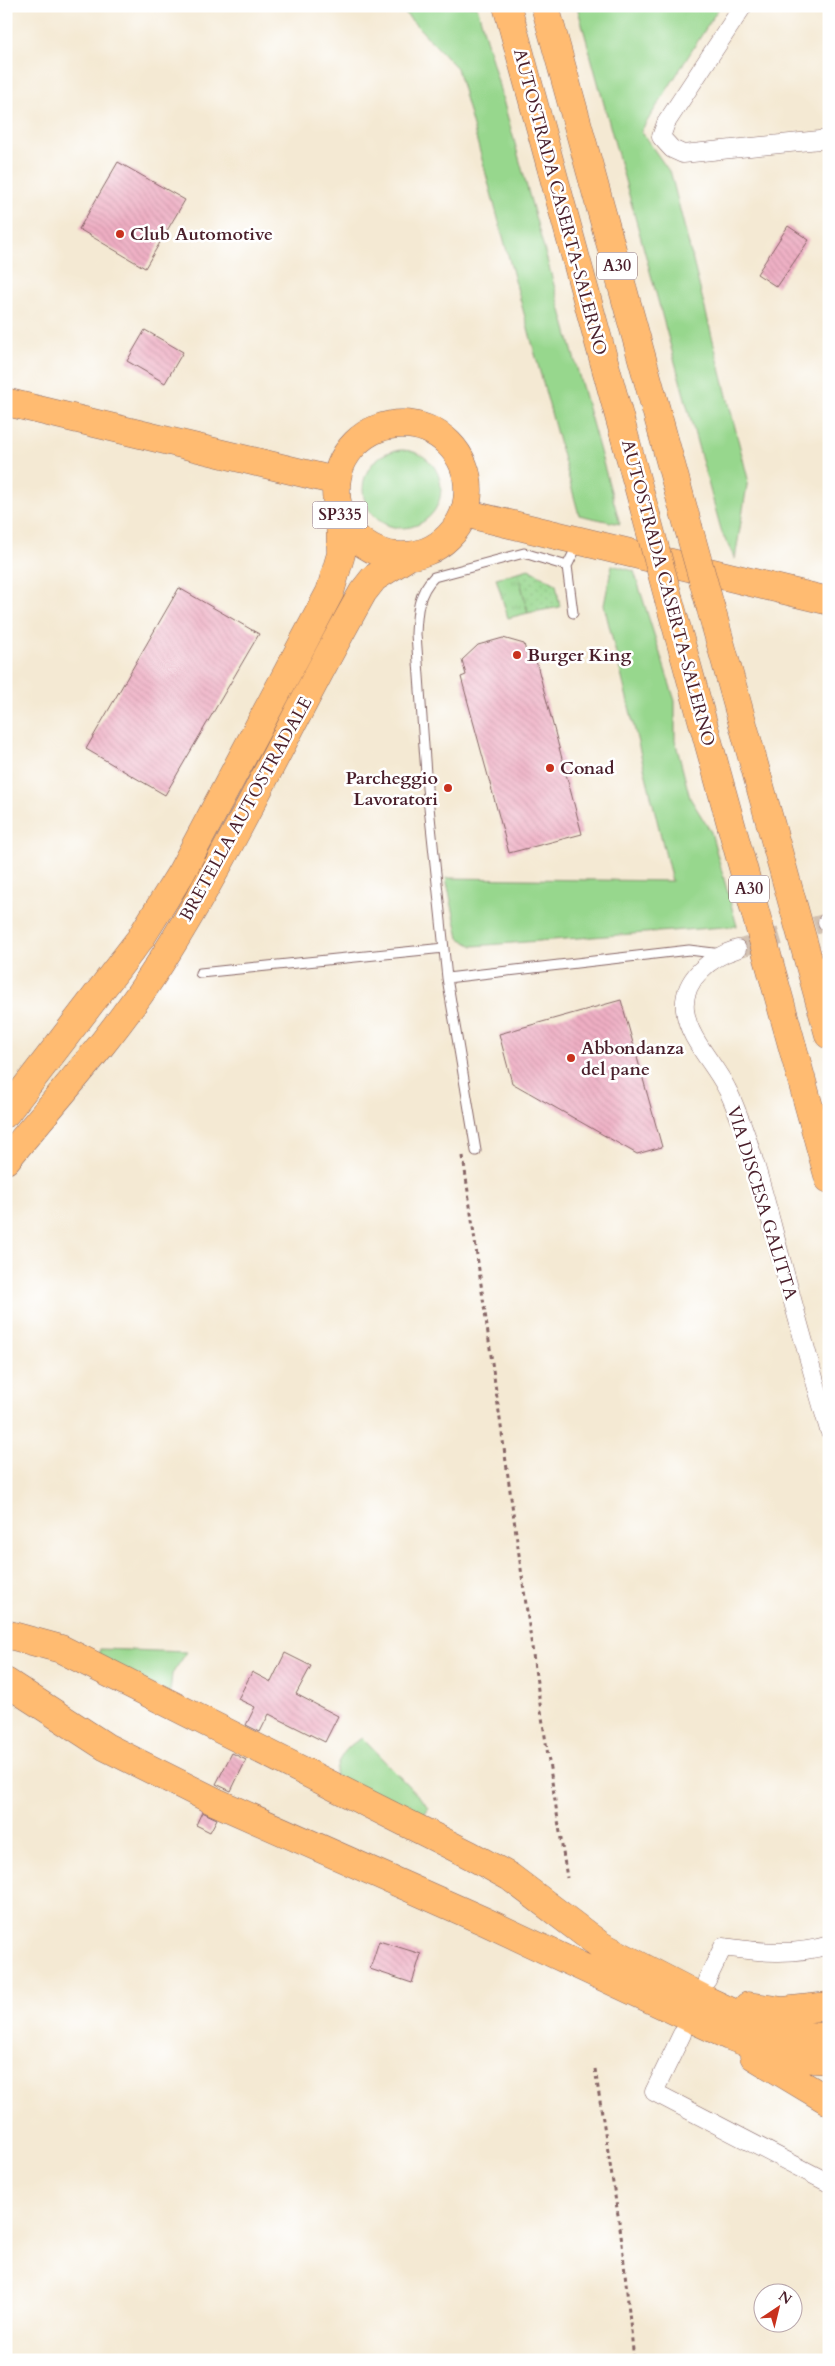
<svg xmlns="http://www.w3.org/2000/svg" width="835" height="2366" viewBox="0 0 835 2366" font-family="Cardo,serif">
	<defs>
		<pattern id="park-tufts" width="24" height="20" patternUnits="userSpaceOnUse" patternTransform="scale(1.25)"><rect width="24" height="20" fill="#97d78d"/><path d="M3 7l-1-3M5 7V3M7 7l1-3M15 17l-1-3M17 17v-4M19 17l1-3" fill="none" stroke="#84b87a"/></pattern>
		<pattern id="garden-dots" width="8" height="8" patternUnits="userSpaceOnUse" patternTransform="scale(1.25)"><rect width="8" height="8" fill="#97d78d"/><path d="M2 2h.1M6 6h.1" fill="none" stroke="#84b87a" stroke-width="1.8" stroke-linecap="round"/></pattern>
		<pattern id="building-back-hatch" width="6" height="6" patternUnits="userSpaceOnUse" patternTransform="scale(1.25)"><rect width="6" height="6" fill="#eeaec3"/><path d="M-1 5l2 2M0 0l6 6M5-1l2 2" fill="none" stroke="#ce95a8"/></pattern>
	</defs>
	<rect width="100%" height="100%" fill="#fff"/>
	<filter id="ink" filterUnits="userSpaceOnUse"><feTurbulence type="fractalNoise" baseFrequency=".02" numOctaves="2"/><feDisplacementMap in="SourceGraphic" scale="10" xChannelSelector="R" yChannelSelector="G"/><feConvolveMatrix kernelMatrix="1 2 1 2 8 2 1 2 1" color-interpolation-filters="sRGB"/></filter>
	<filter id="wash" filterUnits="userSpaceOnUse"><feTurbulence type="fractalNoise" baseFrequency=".0096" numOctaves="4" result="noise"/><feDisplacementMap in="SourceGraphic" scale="20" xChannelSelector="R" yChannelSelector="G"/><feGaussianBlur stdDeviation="1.12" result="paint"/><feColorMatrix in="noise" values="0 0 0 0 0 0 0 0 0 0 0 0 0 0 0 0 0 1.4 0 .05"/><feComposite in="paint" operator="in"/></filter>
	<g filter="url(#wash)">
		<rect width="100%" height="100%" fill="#f4e9d3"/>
		<path fill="#97d78d" stroke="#707b5c" d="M398 6H477L620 524 579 515 457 68Z
			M577 6H720L641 131 671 174 748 479 735 559 722 533Z
			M363 489a39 39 0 1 1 78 0a39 39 0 1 1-78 0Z
			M612 565 634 571 675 701V740L690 798 711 832 737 926 473 946 459 938 446 878 672 881 604 605Z
			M100 1649 187 1652 172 1674 170 1693 97 1658Z
			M362 1738 429 1807 422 1818 335 1776C338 1758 345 1747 362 1738Z"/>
		<path fill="url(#park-tufts)" stroke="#707b5c" d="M518 572 528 613 508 618 496 578Z"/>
		<path fill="url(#garden-dots)" stroke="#707b5c" d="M529 569 556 584 560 607 528 613 518 572Z"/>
		<g id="blocks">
			<path fill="url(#building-back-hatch)" d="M118 162 185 200 145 268 79 229Z
				M788 226 809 240 777 287 757 274Z
				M145 330 183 352 165 383 127 361Z
				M179 588 259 634 165 795 86 749Z
				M503 638 524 644 528 659 535 657 582 834 509 853 461 677 466 675 462 660 478 645Z
				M621 1000 662 1147 637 1154 512 1083 499 1034Z
				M285 1653 311 1666 296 1694 338 1716 325 1742 269 1714 260 1732 246 1725 255 1707 238 1699 252 1672 271 1682Z
				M232 1753 246 1760 231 1791 216 1784Z
				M202 1812 217 1819 210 1832 196 1825Z
				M379 1941 421 1954 412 1983 370 1969Z"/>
		</g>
	</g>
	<g filter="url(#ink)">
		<use href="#blocks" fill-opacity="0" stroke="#866666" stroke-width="1"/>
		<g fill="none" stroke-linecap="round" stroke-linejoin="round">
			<path stroke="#d2c1b1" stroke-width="18" stroke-dasharray="18 9" stroke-linecap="butt" d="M737 949 827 922"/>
			<g stroke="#866666" stroke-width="11">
				<path id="service" d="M573 613 567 566 578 544
					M200 973 444 948
					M447 978 689 950 722 954
					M476 1151 447 978 427 788 416 634C417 612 418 593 434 577L524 553 567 566"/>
			</g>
			<g stroke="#866666" stroke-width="19">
				<path id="minor" d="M743 6 666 123 661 137 672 149 683 154 829 139
					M827 922H829
					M737 949C711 957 682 979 685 1010 688 1039 715 1064 727 1089 733 1100 737 1113 742 1124 759 1170 770 1219 783 1266 798 1321 813 1375 829 1430
					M707 1980 723 1947C759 1952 793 1956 829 1945
					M682 2034 654 2092 829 2183"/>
			</g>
			<g stroke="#866666" stroke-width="29">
				<path id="primary" d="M6 402 336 481
					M336 490a66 66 0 1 1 132 0a66 66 0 1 1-132 0Z
					M464 513 829 601
					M6 1113 140 939 181 873 330 592 341 554 340 514
					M6 1160C55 1100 109 1041 152 976 232 853 291 719 363 592L374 578 409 556"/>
			</g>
			<g stroke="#866666" stroke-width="29">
				<path id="motorway" d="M507 6 646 515
					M545 6 688 526
					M669 600 829 1179
					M711 609 829 1035
					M6 1634 61 1649 470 1855 510 1877 600 1945 708 2001 755 2023 805 2036 829 2037
					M6 1682 106 1747 216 1802 484 1921 729 2036 786 2057 829 2060
					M748 2006 783 2011 829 2006
					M754 2056 829 2101"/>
			</g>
			<path stroke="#866666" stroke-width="3" stroke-dasharray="4 4" stroke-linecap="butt" d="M463 1156 540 1704 567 1878
				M595 2069 621 2234 634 2360"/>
			<use href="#service" stroke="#fff" stroke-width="9"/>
			<use href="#minor" stroke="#fff" stroke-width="18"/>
			<use href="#primary" stroke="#ffbb71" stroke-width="28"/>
			<use href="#motorway" stroke="#ffbb71" stroke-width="28"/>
			<g stroke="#866666" stroke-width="29" stroke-linecap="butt">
				<path id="motorway-bridge" d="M646 515 669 600
					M688 526 711 609"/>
			</g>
			<use href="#motorway-bridge" stroke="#ffbb71" stroke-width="28"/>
		</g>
	</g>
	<g fill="#c8321e" stroke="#fff" stroke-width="2">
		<circle cx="120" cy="234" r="5"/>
		<circle cx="517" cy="655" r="5"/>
		<circle cx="550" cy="768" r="5"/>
		<circle cx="448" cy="788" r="5"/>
		<circle cx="571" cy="1058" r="5"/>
	</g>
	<g text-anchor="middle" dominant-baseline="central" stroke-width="5" stroke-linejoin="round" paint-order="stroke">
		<g fill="#fff" stroke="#80626b" stroke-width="1">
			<rect x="597" y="252.5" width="40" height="27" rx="4"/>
			<rect x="312.5" y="501.5" width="55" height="27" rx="4"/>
			<rect x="729" y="875.5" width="40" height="27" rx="4"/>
		</g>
		<g font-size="16" font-weight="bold" fill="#4a1f2b">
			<text x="617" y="266">A30</text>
			<text x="340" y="515">SP335</text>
			<text x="749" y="889">A30</text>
		</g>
		<g font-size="18" fill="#4a1f2b" stroke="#fff">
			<text transform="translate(560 202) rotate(75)">AUTOSTRADA CASERTA-SALERNO</text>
			<text transform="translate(668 593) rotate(75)">AUTOSTRADA CASERTA-SALERNO</text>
			<text transform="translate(246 809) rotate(-61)">BRETELLA AUTOSTRADALE</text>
			<text transform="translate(762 1203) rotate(73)">VIA DISCESA GALITTA</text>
		</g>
		<g font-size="18" font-weight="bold" fill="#4a1f2b" stroke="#fff" text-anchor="start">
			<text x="130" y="234">Club Automotive</text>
			<text x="527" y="655">Burger King</text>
			<text x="560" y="768">Conad</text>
			<text x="438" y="778" text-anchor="end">Parcheggio<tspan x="438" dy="21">Lavoratori</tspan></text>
			<text x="581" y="1048">Abbondanza<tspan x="581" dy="21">del pane</tspan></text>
		</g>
	</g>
	<rect width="835" height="2366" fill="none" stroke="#fff" stroke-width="25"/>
	<g transform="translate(778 2308) rotate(35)"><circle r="24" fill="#ffffff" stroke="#b7a5aa"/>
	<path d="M0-4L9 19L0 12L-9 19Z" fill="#c8321e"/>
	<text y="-8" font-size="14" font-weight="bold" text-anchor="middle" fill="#4a1f2b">N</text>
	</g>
</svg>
